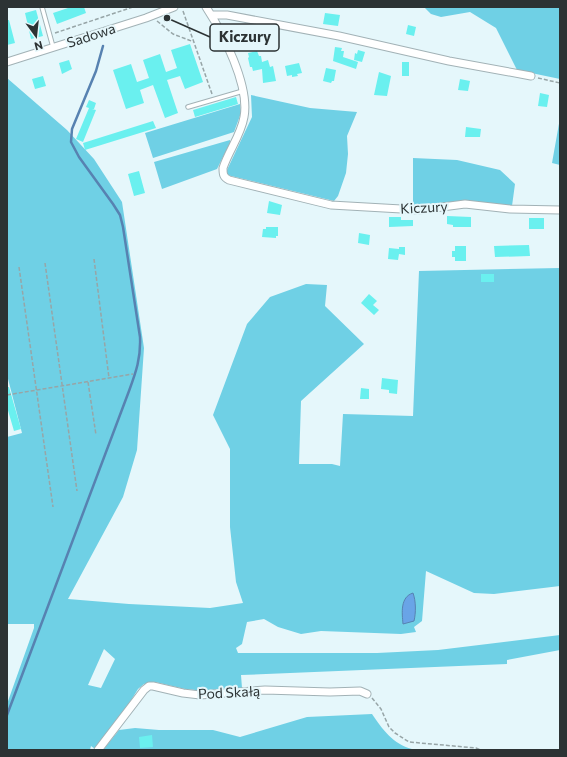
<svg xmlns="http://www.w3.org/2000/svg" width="567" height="757" viewBox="0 0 567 757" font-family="Commissioner,sans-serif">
	<rect width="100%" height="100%" fill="#e5f7fb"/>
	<path fill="#6fd0e5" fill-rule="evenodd" d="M424 7H560V79L517 70 496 28 470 12 441 17 431 14Z
		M7 78 67 130 94 159 122 202 144 348 137 450 123 497 68 599 129 604 210 608 243 603 236 582 230 527V449L213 415 247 324 270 297 306 284 327 285 325 306 364 344 301 401 299 464H332L340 466 343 414 413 416 419 271 560 268V586L494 594 474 593 426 571 422 621 414 627 416 632 401 634 321 631 301 634 278 627 264 619 247 622 242 644 236 648 238 653H377L438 650 560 635V650L507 660V664L241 675 242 688 217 689 206 691 185 689 155 682 144 684 138 689 122 715 95 749 91 746 90 750H7V704L34 628V624H7V437L22 433 7 375ZM104 649 115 659 101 688 88 685Z
		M251 95 310 108 357 112 347 136 348 154 346 173 338 196 334 201 227 175V170L252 117Z
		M240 104 241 113 234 132 153 158 145 133Z
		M560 118V165L552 163Z
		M230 140V143L217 169 162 189 154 162Z
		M413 158 457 160 500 170 515 184 512 206 463 201 413 207Z
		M372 714C382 729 393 744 412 749 419 750 427 750 435 750H103L119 730 135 728 159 730H213L240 737 307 717Z"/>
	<path fill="#69a4e7" stroke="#5782b1" d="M413 593C416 601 416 613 414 621L403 624C402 613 400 597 413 593Z"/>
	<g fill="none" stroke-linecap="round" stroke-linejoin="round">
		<path stroke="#5782b1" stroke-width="2.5" d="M7 715 129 391C136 372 141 358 140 337L123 227 120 215 113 204 79 157 71 142 72 129 96 71 103 46"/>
	</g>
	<path fill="#6af0ef" d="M71 7H84L86 13 57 24 53 13Z
		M36 10 43 36 31 39 25 13Z
		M325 13 340 15 338 26 323 24Z
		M7 20H9L15 43 7 45Z
		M408 25 416 27 414 36 406 34Z
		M190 44 203 82 185 89 180 76 167 80 178 113 165 118 153 85 140 90 144 103 126 109 113 70 131 64 137 82 149 78 143 60 160 54 166 72 177 68 171 50Z
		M335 47 342 48 341 51H344L343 57 358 62 356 69 333 61Z
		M358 50 365 52 362 62 354 60 355 53 357 54Z
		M257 51 259 56H261L262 62 268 60 270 67 273 66 276 81 263 83 262 69 253 71 252 67H250L248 58 249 57 248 53Z
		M69 60 72 69 62 74 59 63Z
		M402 62H409V76H402Z
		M299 63 302 73 297 74 298 76 292 77V75L287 76 285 66Z
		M326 68 336 70 334 81H332L331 83 323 81Z
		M379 72 391 76 387 96 374 95Z
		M43 76 46 86 35 89 32 79Z
		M460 79 470 81 468 91 458 90Z
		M540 93 549 95 547 107 538 106Z
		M236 97 238 104 195 117 193 110Z
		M89 100 96 103 94 109H92L96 110 83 142 76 139 89 108 86 107Z
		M153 121 156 128 85 150 83 143Z
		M466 127 481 129 480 137H465Z
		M139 171 145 193 134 196 128 174Z
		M269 201 282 205 280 215 267 213Z
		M447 216 471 217V227H453V225L447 224Z
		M389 217H401V220H413V226L389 227Z
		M529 218H544V229H529Z
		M266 227H278V236H276V238L262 237 263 229H266Z
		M359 233 370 235 369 245 358 243Z
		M529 245 530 256 495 257 494 246Z
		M455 246H466V261H455V257H452V251H455Z
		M399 247H405V255L399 254 398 260 388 259 389 248 399 249Z
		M481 274H494V282H481Z
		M369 294 377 301 373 305 379 310 374 315 361 303Z
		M382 378 398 380 397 394 389 393V390L381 389Z
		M7 387H9L21 429 14 431 7 407Z
		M361 388 369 389V399H360Z
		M152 735 153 747 140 748 139 737Z"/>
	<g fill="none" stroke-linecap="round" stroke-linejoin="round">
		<g stroke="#a2b2b6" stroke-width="5.5">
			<path id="service" d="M42 7 53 47
				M188 107 243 91"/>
		</g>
		<g stroke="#a2b2b6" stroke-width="9">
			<path id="minor" d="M206 7C223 33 250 86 244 117 241 135 229 150 223 168 223 174 223 177 229 180L331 205 419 210 465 204 510 209 560 210
				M212 15H227L339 36 449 61 531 76
				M7 62 146 18 174 7
				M98 750 144 690 149 686H153L183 693 200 695 265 690 330 692 360 691 367 694"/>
		</g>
		<path stroke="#97a5a7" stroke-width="1.5" stroke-dasharray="4 2" stroke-linecap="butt" d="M183 11 212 94
			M157 21 173 34 194 42
			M55 33 133 7
			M538 78 560 83
			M94 259 109 378
			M45 263 77 491
			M19 267 53 507
			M88 382 96 435
			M7 395 133 374
			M372 698 381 709 389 727 395 733 409 742 476 748 481 750"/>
		<use href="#service" stroke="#fff" stroke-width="3.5"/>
		<use href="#minor" stroke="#fff" stroke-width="7"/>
	</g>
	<g text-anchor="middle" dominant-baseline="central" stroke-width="4" stroke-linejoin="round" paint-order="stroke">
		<g font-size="14" fill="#2c3334" stroke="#e5f7fb">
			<text transform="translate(91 35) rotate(-18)">Sadowa</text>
			<text transform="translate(424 207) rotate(-3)">Kiczury</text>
			<text transform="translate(229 692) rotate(-3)">Pod Skałą</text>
		</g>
	</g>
	<path fill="none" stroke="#2c3334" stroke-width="1.5" d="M167 18L210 37"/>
	<circle fill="#2c3334" stroke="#e5f7fb" stroke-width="1.5" cx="167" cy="18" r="4"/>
	<rect fill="#e5f7fb" stroke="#2c3334" stroke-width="1.5" x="210" y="24" width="69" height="27" rx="4"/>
	<g font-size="15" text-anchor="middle" font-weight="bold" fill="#2c3334">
		<text x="245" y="42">Kiczury</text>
	</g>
	<rect width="567" height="757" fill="none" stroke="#2c3334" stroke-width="16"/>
	<g transform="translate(36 36) rotate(165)" stroke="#e5f7fb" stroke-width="3" paint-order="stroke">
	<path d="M0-3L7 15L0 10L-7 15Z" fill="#2c3334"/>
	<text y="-6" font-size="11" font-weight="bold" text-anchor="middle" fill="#2c3334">N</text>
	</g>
</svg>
